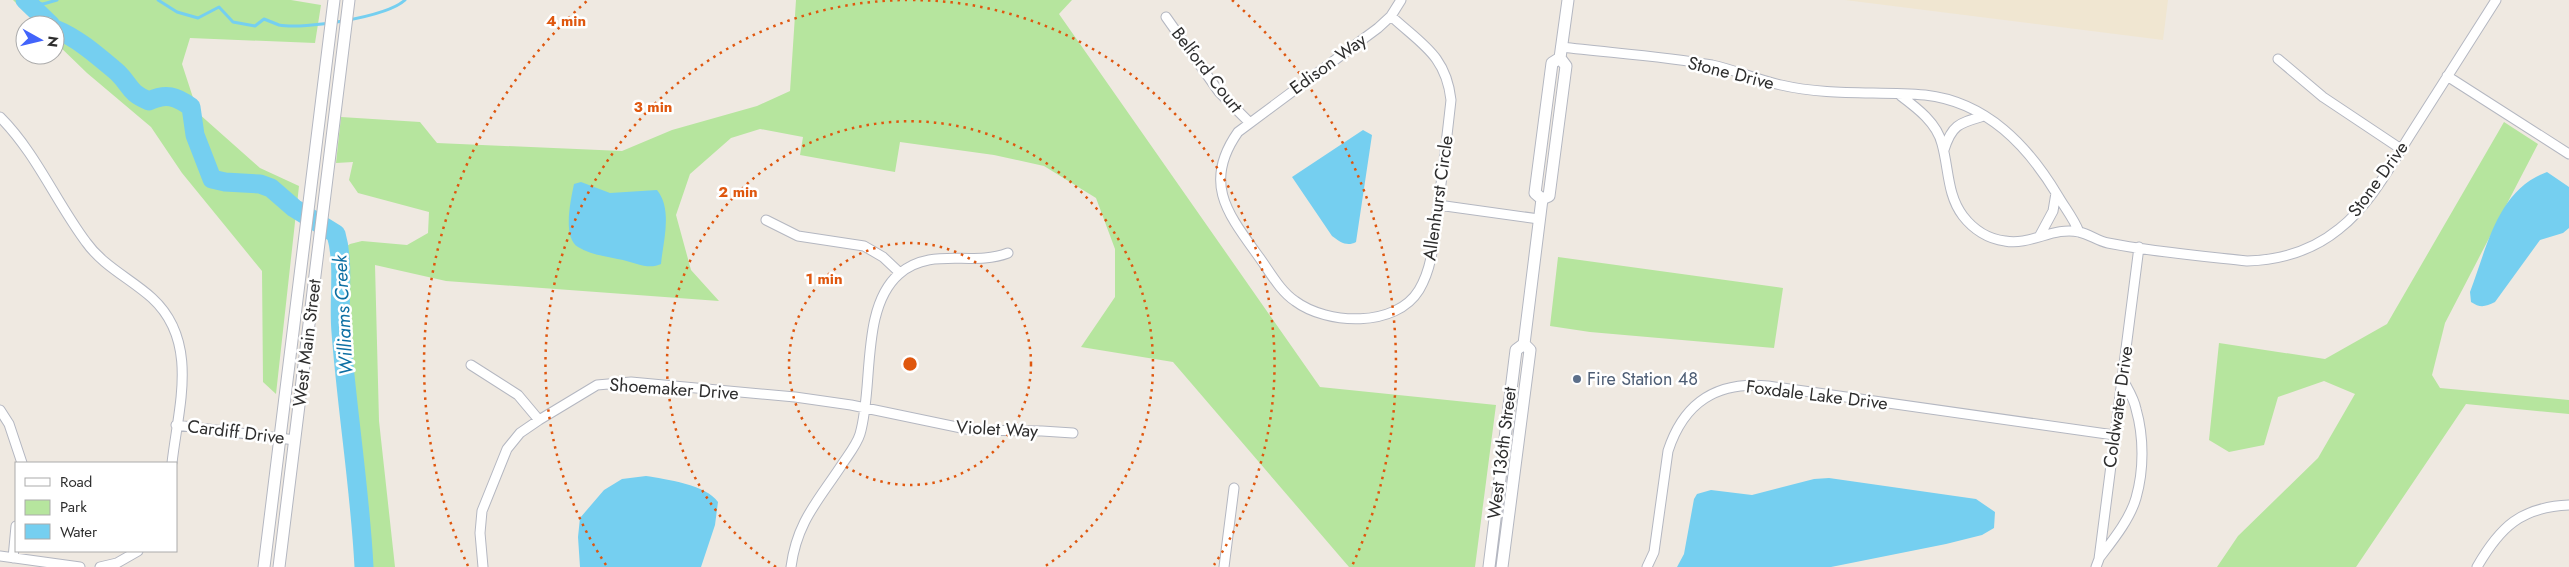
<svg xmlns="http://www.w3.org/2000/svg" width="2569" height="567" viewBox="0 0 2569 567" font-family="Jost,sans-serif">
	<rect width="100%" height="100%" fill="#efe9e1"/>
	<path fill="#f0e6d1" d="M1845 0H2168L2163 40Z"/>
	<path fill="#b6e59e" d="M13 0H291L321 5 315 43 190 38 182 64 198 113 260 168 299 186 276 394 263 382 262 271 182 173 151 127 87 73 55 42V25H38Z
		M796 0H1072L1059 14 1320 387 1496 405 1475 567H1349L1173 362 1081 347 1115 297V249L1096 198 1044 166 994 155 900 142 895 172 800 155 803 137 760 129 731 138 690 174 676 215 691 270 719 301 446 281 375 265 379 421 395 567H357L333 323 334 255 350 244 362 241 407 245 428 233 429 212 358 193 349 180 353 162 336 163 341 117 420 122 437 143 622 151 672 130 757 106 790 91Z
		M2504 122 2538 144 2445 323 2432 375 2440 388 2569 400V414L2466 404 2356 567H2217L2238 536 2318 458 2355 394 2324 381 2278 397 2264 445 2229 452 2209 440 2219 343 2325 359 2387 324Z
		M1558 257 1783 288 1774 348 1590 332 1550 326Z"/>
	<path fill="#75cff0" d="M1363 130 1372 135 1356 242C1347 247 1340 242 1332 236L1292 177Z
		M2547 172 2569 187V228L2563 233 2540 240 2495 302C2485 307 2480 308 2471 302L2470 292C2487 248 2497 190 2547 172Z
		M581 182 610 193 657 190C673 210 663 241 661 264 649 270 636 263 623 260 609 257 591 255 578 247 562 237 571 199 574 184Z
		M646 476C665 479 707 485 718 502L715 525 701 567H580L578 537 580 518 604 490 622 479Z
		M1829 478 1976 499 1995 512 1994 528 1982 535 1946 544 1831 567H1677L1684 554 1694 499 1697 494 1711 490 1752 495 1814 479Z"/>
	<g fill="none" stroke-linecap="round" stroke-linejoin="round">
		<path stroke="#75cff0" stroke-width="3" d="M158 0 177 12 198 18 219 7 233 22 255 26 264 19C269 21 274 23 279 25 304 30 387 17 405 0
			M27 2 43 4 57 0"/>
		<path stroke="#75cff0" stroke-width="19" d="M25 0 51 25
			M55 29C78 38 99 57 118 73 132 87 128 92 149 101 166 93 176 96 191 107L195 135 212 179 225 182 260 184 271 188 294 208 336 234C345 265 338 300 341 332 347 411 360 488 364 567"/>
		<g stroke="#b4b7c1" stroke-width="11">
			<path id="minor" d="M1391 16C1421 44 1446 55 1451 100 1447 136 1443 171 1438 206 1434 234 1434 265 1419 290 1396 328 1327 325 1295 301 1280 291 1270 272 1259 257 1228 214 1202 183 1238 132L1378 28 1391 16 1401 0
				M1166 17 1219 92 1249 122
				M1561 47C1611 53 1663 56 1712 65 1735 70 1758 80 1781 85 1828 96 1877 91 1925 95 1987 102 2028 146 2058 196 2065 208 2074 219 2079 232
				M2278 59 2323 97 2401 149
				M2447 76 2569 154
				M1901 96C1917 108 1937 123 1942 144 1949 169 1947 195 1963 216 1973 229 1988 239 2005 241 2030 246 2054 226 2079 232 2089 234 2098 241 2108 243 2153 252 2201 256 2247 261 2281 260 2312 251 2339 229 2370 205 2391 165 2412 132 2440 88 2468 44 2496 0
				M0 117C36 153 56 202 86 242 103 266 131 279 152 298 200 342 178 408 172 463
				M1944 150C1952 124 1960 123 1984 116
				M1438 205 1539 219
				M766 220 798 236 864 246 883 257 900 273
				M2039 237 2053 211 2056 193
				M471 365 518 395 539 420
				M0 410 9 424 22 463
				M176 425 295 440
				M0 556 80 567
				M2100 557C2113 540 2130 519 2136 498 2144 470 2144 437 2136 409 2134 398 2127 388 2122 378
				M13 558 16 526
				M100 567 117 563 138 551
				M483 567 480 533 482 511 507 449 520 433 539 420 597 385 631 382 795 397 851 405 971 430 1042 431 1073 433
				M791 567C797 521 819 500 843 463 849 454 857 444 860 434 874 387 860 308 899 274 932 246 971 267 1008 253
				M1224 567 1234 488
				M1647 567 1654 552 1668 451C1684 402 1717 381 1768 386L2114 435
				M2096 567 2099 559 2139 247
				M2477 567C2500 527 2521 507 2569 505"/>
		</g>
		<g stroke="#b4b7c1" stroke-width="13">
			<path id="tertiary" d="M1542 199 1549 196 1566 66 1560 58 1568 0
				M1542 199 1535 193 1552 63 1560 58
				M264 567 334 0
				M279 567 349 0
				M1489 567 1516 350 1524 344 1542 199
				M1502 567 1530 350 1524 344"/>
		</g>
		<use href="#minor" stroke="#fff" stroke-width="9"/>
		<use href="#tertiary" stroke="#fff" stroke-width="11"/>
	</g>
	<g fill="none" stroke="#df570e" stroke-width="2.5" stroke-dasharray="2.5 5">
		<circle cx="910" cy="364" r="121"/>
		<path d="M776 567A243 243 0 1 1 1044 567"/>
		<path d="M606 565A364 364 0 0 1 907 0M913 0A364 364 0 0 1 1214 565"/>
		<path d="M468 566A486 486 0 0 1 588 0M1232 0A486 486 0 0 1 1352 566"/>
	</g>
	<circle fill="#5c6f8a" stroke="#fff" stroke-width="2" cx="1577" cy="379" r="5"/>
	<g text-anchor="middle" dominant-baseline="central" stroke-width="5" stroke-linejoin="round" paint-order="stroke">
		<g font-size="18" fill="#2e2e2e" stroke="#fff">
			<text transform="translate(1328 64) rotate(-36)">Edison Way</text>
			<text transform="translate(1207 70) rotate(52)">Belford Court</text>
			<text transform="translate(1731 73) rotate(14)">Stone Drive</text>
			<text transform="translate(2378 179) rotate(-54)">Stone Drive</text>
			<text transform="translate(1438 198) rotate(-82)">Allenhurst Circle</text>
			<text transform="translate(307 343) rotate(-83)">West Main Street</text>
			<text transform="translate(674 389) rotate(4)">Shoemaker Drive</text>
			<text transform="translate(1817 395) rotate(7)">Foxdale Lake Drive</text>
			<text transform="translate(2118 407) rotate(-82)">Coldwater Drive</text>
			<text transform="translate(997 429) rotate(3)">Violet Way</text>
			<text transform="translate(236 432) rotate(7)">Cardiff Drive</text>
			<text transform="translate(1502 453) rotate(-83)">West 136th Street</text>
		</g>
		<g font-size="18" fill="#4e5e75" stroke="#fff" text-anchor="start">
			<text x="1587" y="379">Fire Station 48</text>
		</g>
		<g font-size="19" font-style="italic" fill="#0d6fa3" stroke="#fff">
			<text transform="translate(343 315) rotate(-93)">Williams Creek</text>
		</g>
	</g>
	<circle cx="910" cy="364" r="8" fill="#df570e" stroke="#fff" stroke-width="2.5"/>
	<g font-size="15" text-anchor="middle" font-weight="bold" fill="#df570e" stroke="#fff" stroke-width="5" stroke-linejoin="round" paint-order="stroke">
		<text x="566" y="26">4 min</text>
		<text x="653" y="112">3 min</text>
		<text x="738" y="197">2 min</text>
		<text x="824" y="284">1 min</text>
	</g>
	<rect x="15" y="462" width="162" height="90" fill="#ffffff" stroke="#ababab"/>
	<rect x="25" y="478" width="25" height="8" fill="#ffffff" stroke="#ababab"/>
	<text x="60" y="487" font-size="15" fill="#2e2e2e">Road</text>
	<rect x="25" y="500" width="25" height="15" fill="#b6e59e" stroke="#ababab"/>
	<text x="60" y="512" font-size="15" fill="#2e2e2e">Park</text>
	<rect x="25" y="524" width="25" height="15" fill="#75cff0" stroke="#ababab"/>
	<text x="60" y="537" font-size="15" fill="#2e2e2e">Water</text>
	<g transform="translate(40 40) rotate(98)"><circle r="24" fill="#ffffff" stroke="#ababab"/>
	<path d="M0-4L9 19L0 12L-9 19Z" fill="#4264fb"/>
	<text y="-8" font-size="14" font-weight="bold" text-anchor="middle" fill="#2e2e2e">N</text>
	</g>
</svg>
